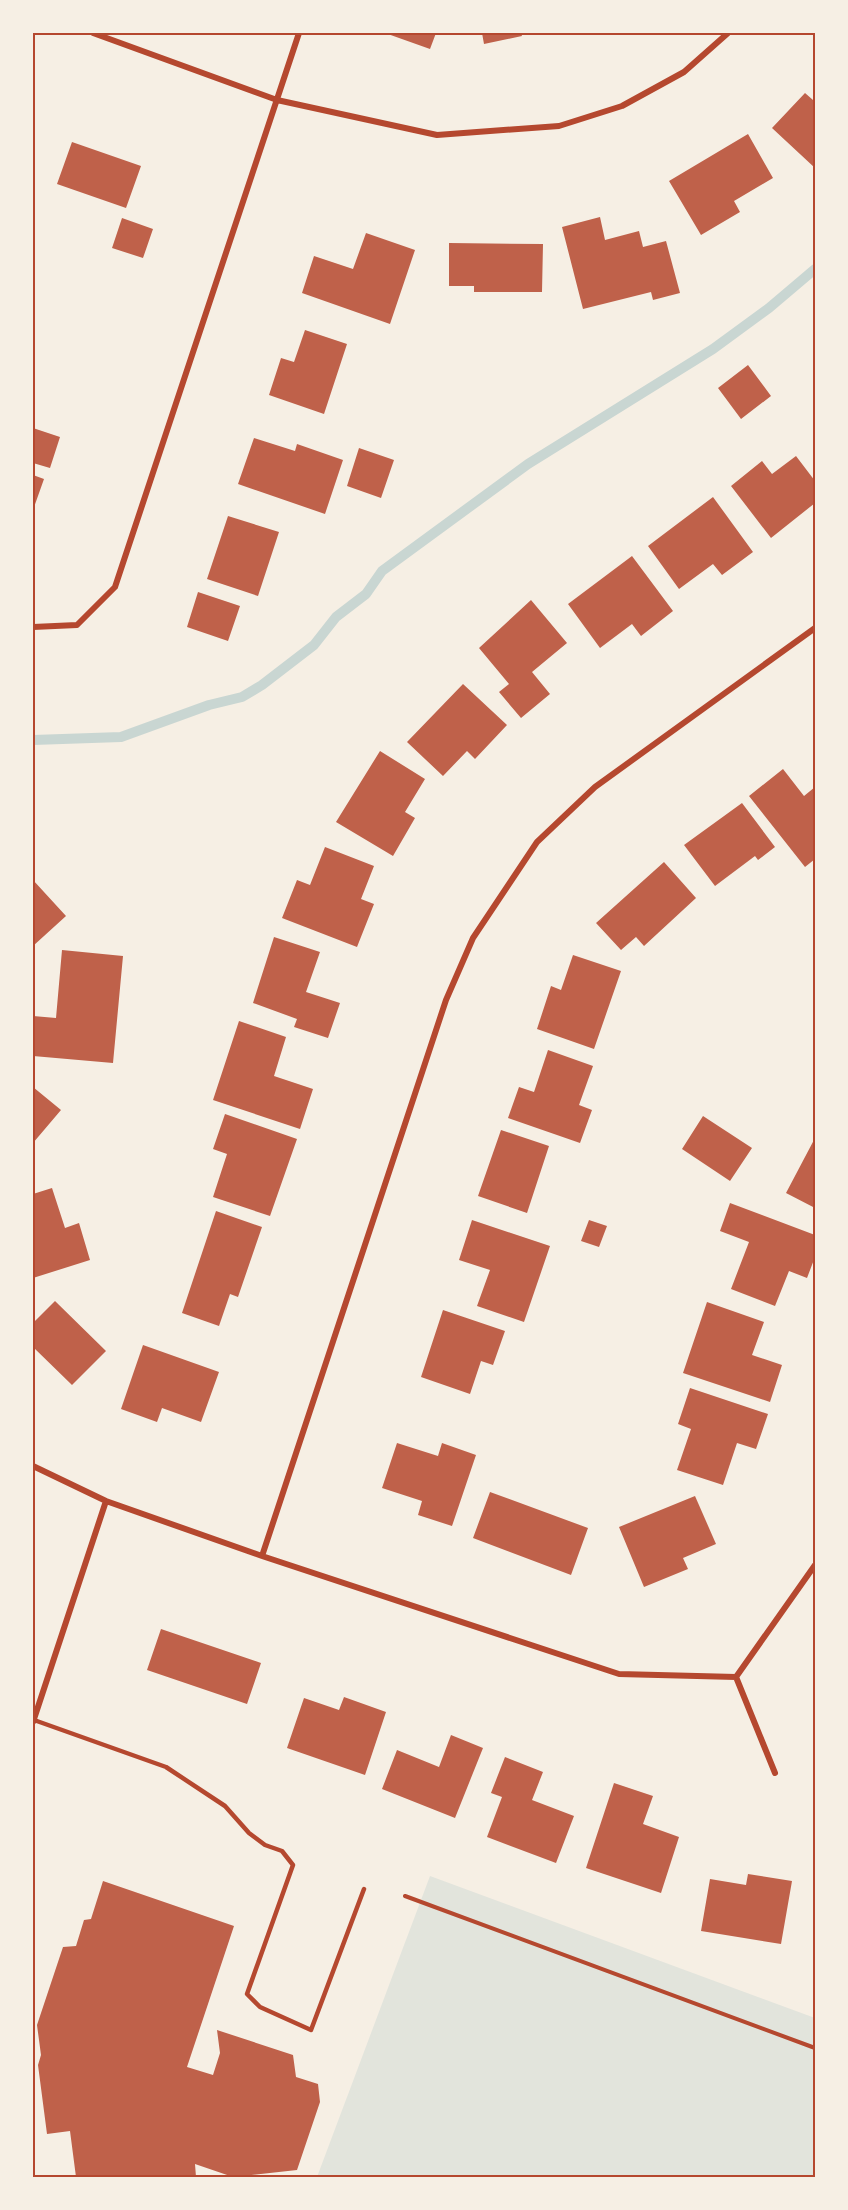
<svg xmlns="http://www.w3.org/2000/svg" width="848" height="2210" viewBox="0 0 848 2210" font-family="Karla,sans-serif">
	<rect width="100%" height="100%" fill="#f6efe4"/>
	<path fill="#e2e4dc" d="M430 1876 815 2018V2177H317Z"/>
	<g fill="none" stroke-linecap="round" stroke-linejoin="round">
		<path stroke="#c9d6d2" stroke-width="10" d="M33 740 121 737 209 705 242 697 262 685 314 645 336 617 366 594 382 571 528 464 713 349 769 308 815 269"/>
	</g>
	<path fill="#bf614a" d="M385 33H436L430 49Z
		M482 33H521L522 36 484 44Z
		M805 93 813 100 815 98V168L772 128Z
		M748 134 773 178 734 201 740 212 701 235 669 181Z
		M72 142 141 166 126 208 57 184Z
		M600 217 605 240 639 231 643 247 666 241 680 293 653 300 651 292 583 309 562 227Z
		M122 218 153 229 143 258 112 248Z
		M366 233 415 250 390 324 302 293 314 256 353 269Z
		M449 243 543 244 542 292H474V286H449Z
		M305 330 347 344 324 414 269 395 281 358 294 362Z
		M748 365 771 396 741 419 718 388Z
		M33 428 60 437 50 468 33 463Z
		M254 438 295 451 297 444 343 460 325 514 238 484Z
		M359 448 394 460 381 498 347 486Z
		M796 456 815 481V503L771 538 731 486 762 461 772 474Z
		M33 475 44 479 33 510Z
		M713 497 753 552 722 575 713 564 679 589 648 546Z
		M228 516 279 532 258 596 207 579Z
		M632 556 673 611 641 636 632 624 600 648 568 604Z
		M198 592 240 606 228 641 187 627Z
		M531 600 567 643 532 672 550 694 521 718 499 692 509 684 479 648Z
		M463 684 507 725 475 759 467 751 443 776 407 742Z
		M380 751 425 779 405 812 415 818 393 856 336 822Z
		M783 769 804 796 815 787V859L805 867 749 796Z
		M742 803 775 847 758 860 755 856 715 886 684 845Z
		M325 847 374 866 361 899 374 904 357 947 282 918 297 880 310 885Z
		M664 862 696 898 644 946 636 937 621 950 596 923Z
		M33 880 66 916 33 946Z
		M274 937 320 952 306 992 340 1003 328 1038 294 1027 297 1019 253 1003Z
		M62 950 123 956 113 1063 33 1056V1016L56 1018Z
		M573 955 621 971 594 1049 537 1029 551 986 561 990Z
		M239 1021 286 1037 274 1076 313 1089 300 1129 213 1100Z
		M548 1050 593 1066 579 1105 592 1110 580 1143 508 1118 519 1087 534 1092Z
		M33 1087 61 1110 33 1143Z
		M225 1114 297 1139 270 1216 213 1197 227 1154 213 1149Z
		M703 1116 752 1148 730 1181 682 1149Z
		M501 1130 549 1146 527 1213 478 1196Z
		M815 1138V1208L786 1193Z
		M52 1188 65 1228 79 1223 90 1260 33 1278V1194Z
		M730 1203 815 1235V1257L807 1278 789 1271 775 1306 731 1289 749 1242 720 1231Z
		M216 1211 262 1227 238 1297 230 1294 219 1326 182 1313Z
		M472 1220 550 1246 524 1322 477 1306 490 1270 459 1260Z
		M589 1220 607 1226 599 1247 581 1241Z
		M55 1301 106 1351 72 1385 33 1347V1323Z
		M707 1302 764 1322 752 1355 782 1365 770 1402 683 1373Z
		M443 1310 505 1331 493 1365 481 1361 470 1394 421 1377Z
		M143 1345 219 1372 201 1422 162 1408 157 1422 121 1409Z
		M690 1388 768 1414 756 1449 737 1443 723 1485 677 1470 691 1429 678 1424Z
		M397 1443 438 1456 442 1443 476 1455 452 1526 418 1515 422 1501 382 1488Z
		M490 1492 588 1528 571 1575 473 1538Z
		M695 1496 716 1544 683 1558 688 1569 644 1587 619 1527Z
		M161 1629 261 1663 247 1704 147 1670Z
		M344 1697 386 1712 365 1775 287 1748 304 1698 339 1710Z
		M451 1735 483 1748 455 1818 382 1789 397 1750 439 1767Z
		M505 1757 543 1772 532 1800 574 1816 556 1863 487 1837 502 1797 491 1793Z
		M614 1783 653 1796 643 1824 679 1837 661 1893 586 1868Z
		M748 1874 792 1881 781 1944 701 1931 710 1879 746 1885Z
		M103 1881 234 1926 187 2067 213 2075 220 2053 217 2030 293 2055 296 2077 318 2084 320 2102 297 2170 233 2177 195 2164 196 2177H76L70 2131 47 2134 38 2065 41 2055 37 2025 63 1947 76 1946 84 1920 91 1919Z"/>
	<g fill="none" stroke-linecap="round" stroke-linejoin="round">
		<path stroke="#b5482f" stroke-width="4" d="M405 1896 815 2048"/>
		<path stroke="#b5482f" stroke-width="4.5" d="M34 1720 166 1767 225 1806 249 1833 265 1845 282 1851 293 1865 247 1994 260 2007 311 2030 364 1889"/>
		<path stroke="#b5482f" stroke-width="6" d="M93 33 277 100 437 135 559 126 622 106 684 72 728 33
			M33 627 77 625 115 587 299 33
			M33 1466 106 1501 262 1556 619 1674 736 1677
			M262 1556 446 1000 473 938 537 842 595 787 815 628
			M736 1677 815 1565
			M736 1677 775 1773
			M33 1722 106 1501"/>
	</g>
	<rect width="848" height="2210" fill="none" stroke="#f6efe4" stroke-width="69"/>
	<rect x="34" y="34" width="780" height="2142" fill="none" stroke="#b5482f" stroke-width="2"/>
</svg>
